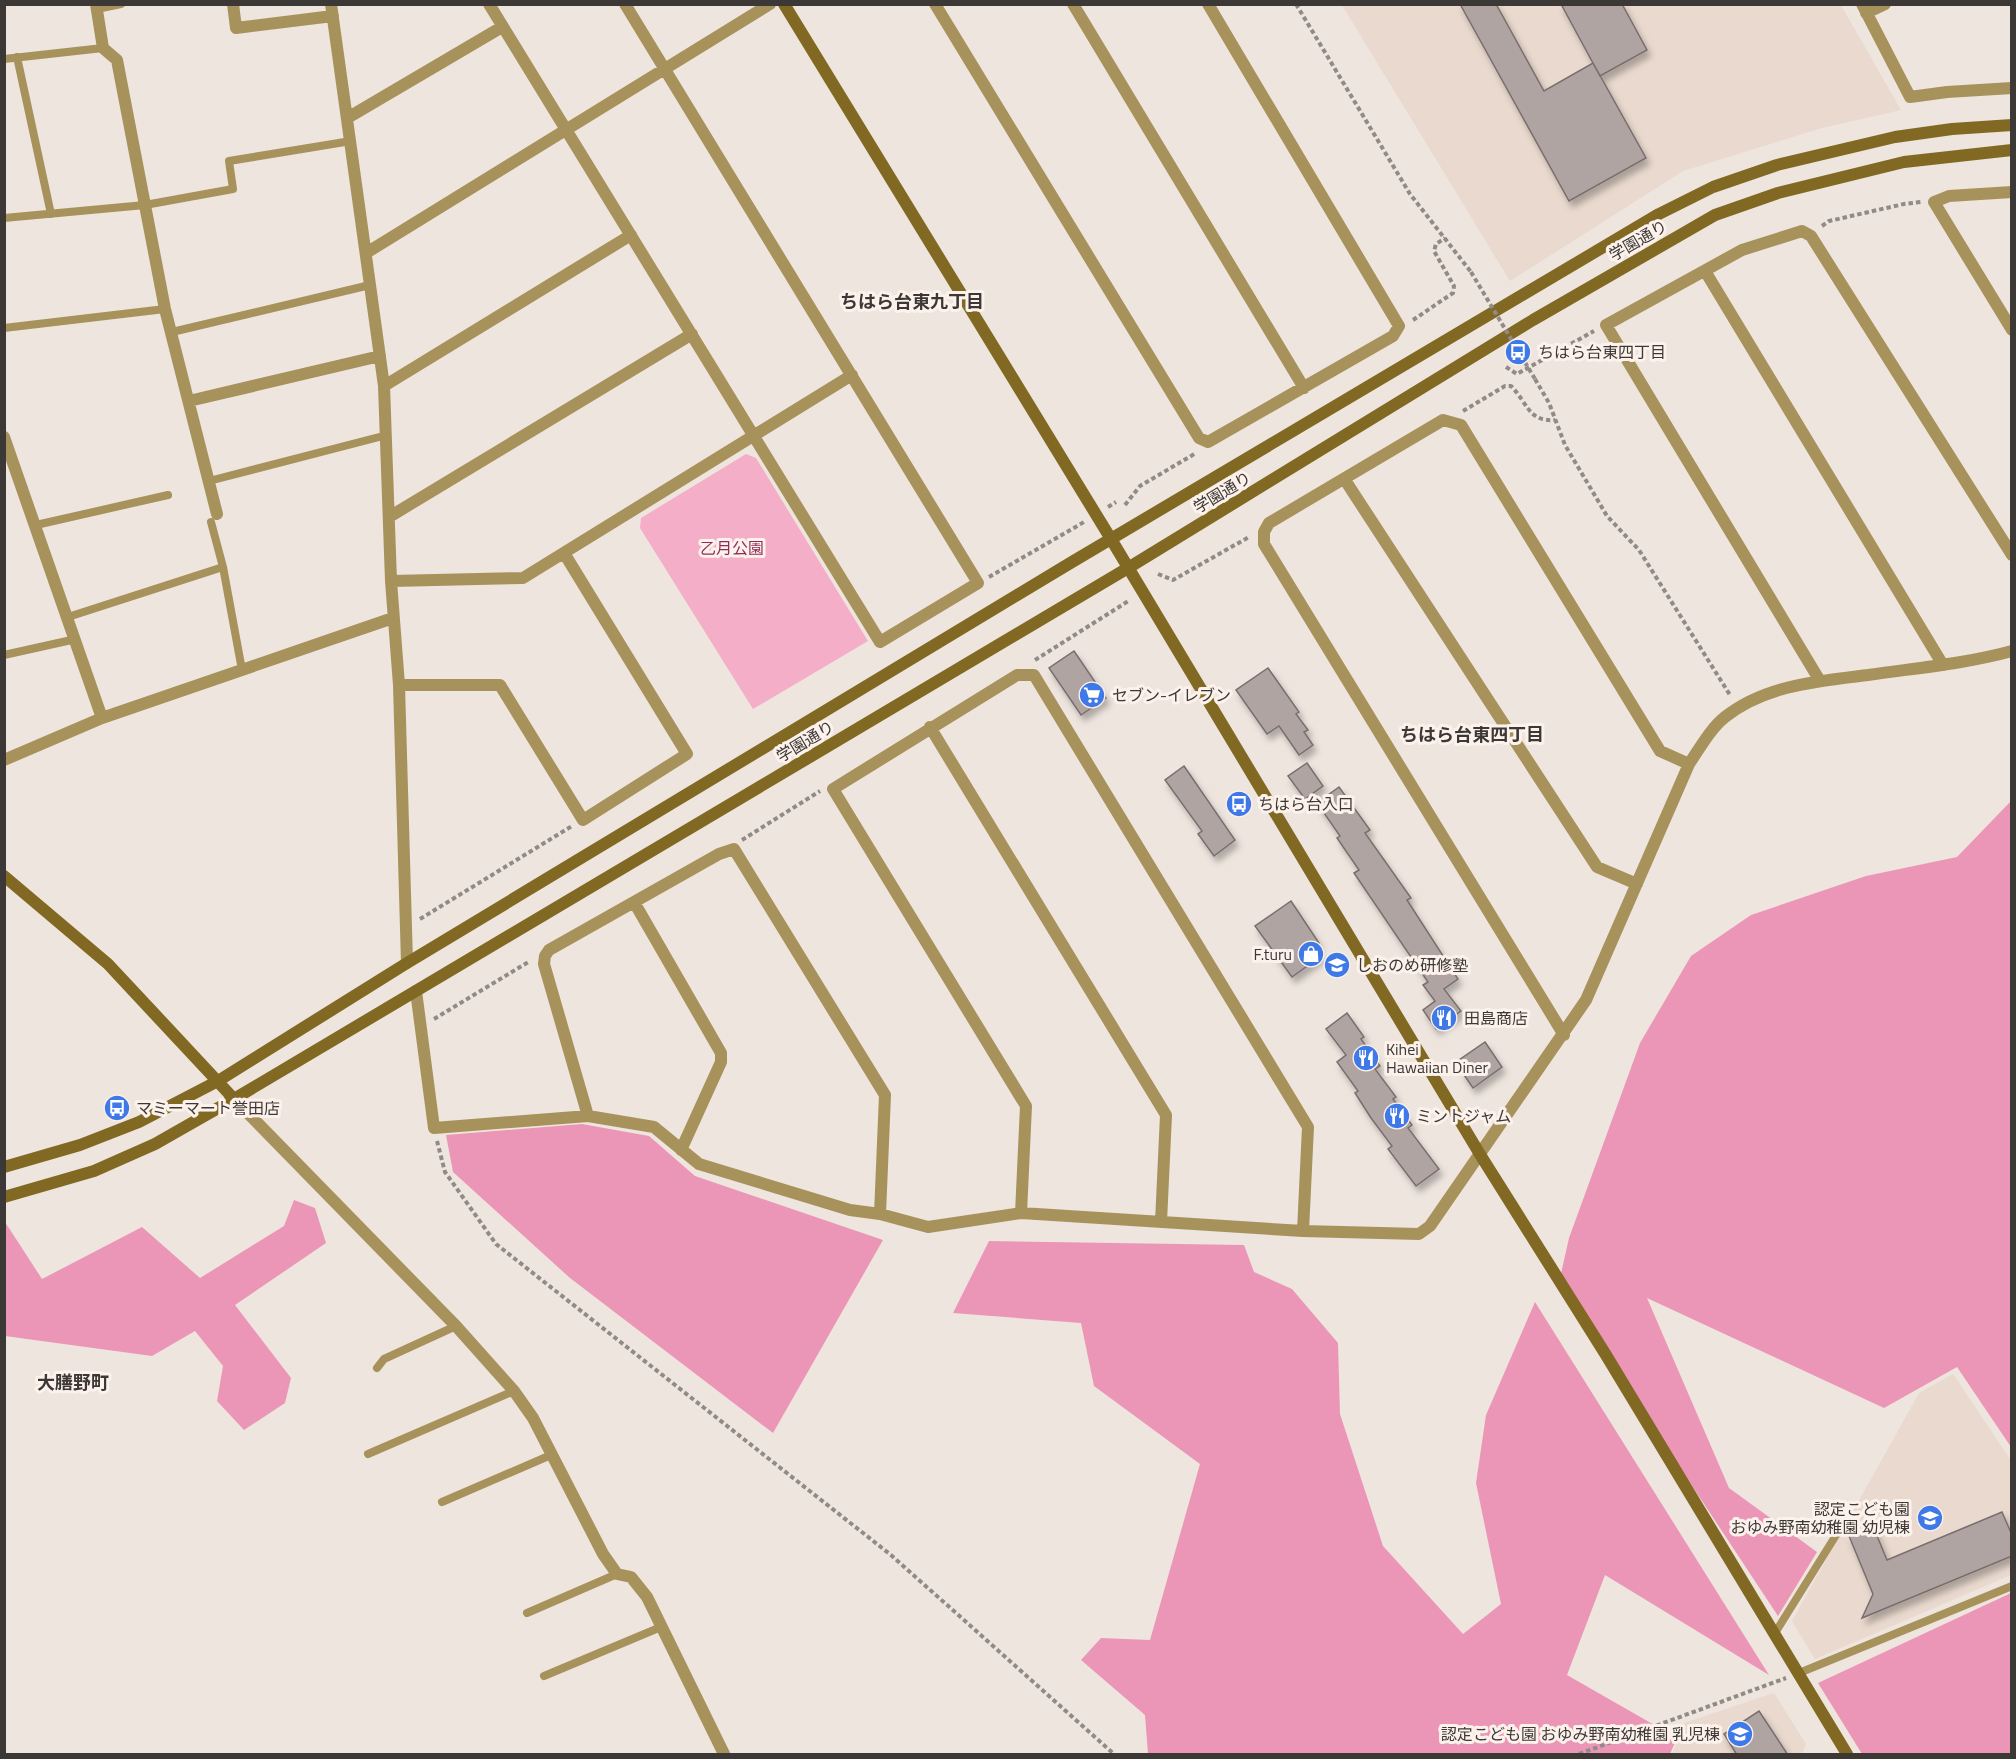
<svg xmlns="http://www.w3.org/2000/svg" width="2016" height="1759" viewBox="0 0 2016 1759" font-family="'Titillium Web','Noto Sans JP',sans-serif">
	<defs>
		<filter id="shadow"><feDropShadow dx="3.5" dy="6" stdDeviation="3" flood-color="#0004"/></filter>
	</defs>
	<rect width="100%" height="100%" fill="#eee5de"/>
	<path fill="#e9d9ce" d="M1342 5H1841L1901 110 1822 128 1683 171 1510 281Z
		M1953 1374 2011 1461V1575L1815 1659 1792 1621 1919 1393Z
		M1774 1693 1806 1744 1802 1754H1672L1684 1723Z"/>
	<path fill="#f4aec8" d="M746 454 756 458 868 641 753 709 640 528 641 518Z"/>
	<path fill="#ec96b7" d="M2011 801V1447L1957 1367 1884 1408 1647 1298 1729 1488 1817 1552 1778 1616 1679 1466 1560 1278 1569 1238 1640 1043 1691 956 1751 915 1866 876 1957 857Z
		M582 1124 649 1136 695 1176 883 1240 773 1433 570 1278 453 1172 446 1135Z
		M294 1200 315 1208 326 1243 235 1305 291 1378 285 1403 244 1430 217 1401 223 1366 195 1331 152 1356 5 1336V1222L42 1279 142 1227 200 1278 284 1226Z
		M989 1241 1244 1245 1254 1272 1292 1289 1338 1343 1340 1414 1383 1546 1463 1634 1501 1604 1476 1483 1486 1415 1535 1302 1769 1675 1605 1575 1567 1675 1677 1738 1670 1754H1148L1145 1715 1081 1660 1101 1638 1150 1640 1200 1464 1094 1386 1081 1323 953 1313Z
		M2011 1593V1754H1862L1818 1683Z"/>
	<path fill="#b0a4a2" stroke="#796e6d" stroke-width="1.5" filter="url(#shadow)" d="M1460 4H1496L1544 91 1593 63 1646 158 1569 201Z
		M1561 4H1622L1647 50 1600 76Z
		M1074 651 1106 698 1081 715 1049 668Z
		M1268 668 1299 712 1296 714 1308 730 1304 732 1313 745 1299 755 1279 726 1267 734 1236 690Z
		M1307 763 1323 786 1305 799 1288 776Z
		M1184 766 1235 840 1214 856 1198 834 1202 831 1165 780Z
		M1339 787 1370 830 1365 833 1411 898 1407 900 1458 979 1444 989 1461 1011 1436 1029 1423 1010 1435 1001 1423 985 1428 982 1354 873 1359 870 1337 838 1340 836 1317 803Z
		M1291 901 1319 943 1314 946 1321 956 1292 977 1255 926Z
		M1347 1013 1364 1037 1361 1039 1380 1066 1375 1069 1396 1097 1393 1099 1412 1125 1408 1128 1439 1169 1416 1186 1388 1149 1392 1146 1371 1118 1355 1093 1358 1091 1337 1062 1346 1055 1326 1029Z
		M1485 1042 1502 1067 1473 1088 1462 1072 1465 1069 1459 1060Z
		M2002 1512 2012 1535V1556L1862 1618 1873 1594 1849 1536 1873 1526 1887 1560Z
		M1759 1711 1788 1755H1737L1724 1734Z"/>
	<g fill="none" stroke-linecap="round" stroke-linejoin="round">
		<path stroke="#918b87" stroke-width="4" stroke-dasharray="4.5 3" stroke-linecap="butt" d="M1296 4 1410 194 1471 272
			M1822 226 1829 221 1904 204 1921 202
			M1413 320 1453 293 1454 286 1434 251 1436 244 1445 238
			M1506 367 1517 374 1594 331
			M1535 379 1549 403 1565 445 1607 516 1639 550 1730 695
			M1463 411 1505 386H1511C1528 403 1528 422 1555 420
			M1125 505 1140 486 1196 453
			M1108 507 1116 502
			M1158 574 1173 580 1249 537
			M989 577 1084 522
			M1035 660 1130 600
			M742 840 820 791
			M420 919 572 826
			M434 1019 530 961
			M437 1141 445 1172 496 1244 891 1555 1114 1754
			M1579 1754 1786 1678"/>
		<path stroke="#a7925c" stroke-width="8" d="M97 9 121 4
			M17 57 51 214
			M4 59 103 48
			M4 218 145 205 233 189 229 161 351 141
			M4 328 165 309
			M172 332 370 285
			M209 481 387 435
			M211 522 223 567 242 670
			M36 525 168 495
			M68 617 223 567
			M4 655 76 639
			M377 1368 384 1359 456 1326
			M368 1454 514 1391
			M442 1502 551 1455
			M527 1613 617 1574
			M1775 1633 1838 1532
			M1799 1673 2012 1586
			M544 1676 661 1627"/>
		<path stroke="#a7925c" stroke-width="12" d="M96 4 103 48 117 60 165 309 217 514
			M233 4 236 28 333 16
			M331 4 384 386 391 581 399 685 407 963
			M489 4 880 642 978 583 625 4
			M935 4 1199 438 1208 442 1393 336 1399 326 1208 4
			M1073 4 1304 388
			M1862 4 1910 97 1947 92 2012 88
			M1866 13 1885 4
			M349 117 502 27
			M2012 192 1949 196 1934 202 2012 330
			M366 253 770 4
			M1705 271 1943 665
			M384 386 631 235
			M189 401 380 356
			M4 437 102 718
			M1345 480 1597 867 1637 884
			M389 517 692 334
			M391 581 523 578 852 375
			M1820 681 1606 325 1742 250 1802 231 1811 236 2012 555
			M399 685H500L583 820 687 754 564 553
			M930 727 1166 1115 1161 1222
			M4 760 102 718 393 618
			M634 902 721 1053V1062L681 1150
			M416 991 434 1128 588 1116 654 1127 699 1164 850 1210 880 1214 928 1227 1021 1213 1303 1231 1419 1234 1430 1226 1586 1000 1689 764C1700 748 1710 729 1725 717 1765 685 1819 681 1868 675 1916 668 1964 664 2012 651
			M1564 1035 1264 544V532L1269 523 1443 420 1461 425 1660 751 1689 764
			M234 1099 456 1326 514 1391 533 1418 603 1554 617 1574 631 1577 647 1597 724 1754
			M588 1116 544 964 545 956 549 950 719 854 734 849 885 1095 880 1214
			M1021 1213 1026 1106 833 789 1017 675H1034L1308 1127 1303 1231"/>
		<path stroke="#826923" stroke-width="12" d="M784 4 1111 539 1481 1156 1606 1355 1847 1754
			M4 876 108 964 234 1099
			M4 1167 80 1145 139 1122 218 1081 407 963 1072 562 1659 214 1713 187 1777 165 1895 137 1952 129 2012 125
			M4 1197 94 1171 155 1144 234 1099 1128 568 1533 320 1715 215 1778 193 1904 162 2012 150"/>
		<path stroke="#918b87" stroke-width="4" stroke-dasharray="4.5 3" stroke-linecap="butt" d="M1471 272 1535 379"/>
	</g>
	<defs>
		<g id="bus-disc" transform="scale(1.35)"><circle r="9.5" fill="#3f78e7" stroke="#fcf2eb"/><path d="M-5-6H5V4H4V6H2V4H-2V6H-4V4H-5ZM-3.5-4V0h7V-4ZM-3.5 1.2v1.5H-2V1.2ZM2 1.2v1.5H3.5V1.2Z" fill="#fff"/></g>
		<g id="supermarket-disc" transform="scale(1.35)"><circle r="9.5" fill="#3f78e7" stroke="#fcf2eb"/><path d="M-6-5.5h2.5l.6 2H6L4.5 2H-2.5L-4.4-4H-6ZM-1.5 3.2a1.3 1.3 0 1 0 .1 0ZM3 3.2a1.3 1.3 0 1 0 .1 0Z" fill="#fff"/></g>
		<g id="shop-disc" transform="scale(1.35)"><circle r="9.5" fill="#3f78e7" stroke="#fcf2eb"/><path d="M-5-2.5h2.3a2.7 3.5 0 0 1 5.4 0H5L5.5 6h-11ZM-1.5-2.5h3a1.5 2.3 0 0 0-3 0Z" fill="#fff"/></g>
		<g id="school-disc" transform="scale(1.35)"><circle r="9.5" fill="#3f78e7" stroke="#fcf2eb"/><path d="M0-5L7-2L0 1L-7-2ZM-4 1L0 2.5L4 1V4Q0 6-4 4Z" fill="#fff"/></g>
		<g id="restaurant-disc" transform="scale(1.35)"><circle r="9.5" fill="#3f78e7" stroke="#fcf2eb"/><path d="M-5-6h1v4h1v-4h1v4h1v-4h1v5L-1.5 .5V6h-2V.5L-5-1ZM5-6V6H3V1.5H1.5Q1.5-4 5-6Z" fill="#fff"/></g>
	</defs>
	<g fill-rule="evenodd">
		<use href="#bus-disc" x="1518" y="352"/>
		<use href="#supermarket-disc" x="1092" y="695"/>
		<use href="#bus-disc" x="1239" y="804"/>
		<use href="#shop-disc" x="1311" y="954"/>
		<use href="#school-disc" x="1337" y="965"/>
		<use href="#restaurant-disc" x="1444" y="1018"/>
		<use href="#restaurant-disc" x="1366" y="1058"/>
		<use href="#bus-disc" x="117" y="1108"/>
		<use href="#restaurant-disc" x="1397" y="1116"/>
		<use href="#school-disc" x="1930" y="1518"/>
		<use href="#school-disc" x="1740" y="1734"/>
	</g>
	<g text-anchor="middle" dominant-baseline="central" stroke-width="6" stroke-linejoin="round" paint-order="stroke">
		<g font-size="16" fill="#3c3836" stroke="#fcf2eb">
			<text transform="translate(1638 240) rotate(-30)">学園通り</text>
			<text transform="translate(1222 492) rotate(-31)">学園通り</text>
			<text transform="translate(805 741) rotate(-31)">学園通り</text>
		</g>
		<g font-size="16" fill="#3c3836" stroke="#fcf2eb" text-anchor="start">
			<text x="1538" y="352">ちはら台東四丁目</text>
			<text x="1112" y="695">セブン-イレブン</text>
			<text x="1258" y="804">ちはら台入口</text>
			<text x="1292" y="954" text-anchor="end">F.turu</text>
			<text x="1356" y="965">しおのめ研修塾</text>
			<text x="1464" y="1018">田島商店</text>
			<text x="1386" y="1049">Kihei<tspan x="1386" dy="18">Hawaiian Diner</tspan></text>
			<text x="136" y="1108">マミーマート誉田店</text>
			<text x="1416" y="1116">ミントジャム</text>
			<text x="1910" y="1509" text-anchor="end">認定こども園<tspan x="1910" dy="18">おゆみ野南幼稚園 幼児棟</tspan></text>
			<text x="1720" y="1734" text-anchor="end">認定こども園 おゆみ野南幼稚園 乳児棟</text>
		</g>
		<g font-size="16" fill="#8f2d5b" stroke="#fcf2eb">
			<text x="732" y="548">乙月公園</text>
		</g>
		<g font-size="18" font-weight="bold" fill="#3c3836" stroke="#fcf2eb">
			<text x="912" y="301">ちはら台東九丁目</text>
			<text x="1472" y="734">ちはら台東四丁目</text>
			<text x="73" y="1382">大膳野町</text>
		</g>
	</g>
	<rect width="2016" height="1759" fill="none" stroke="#3c3836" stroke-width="12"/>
</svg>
